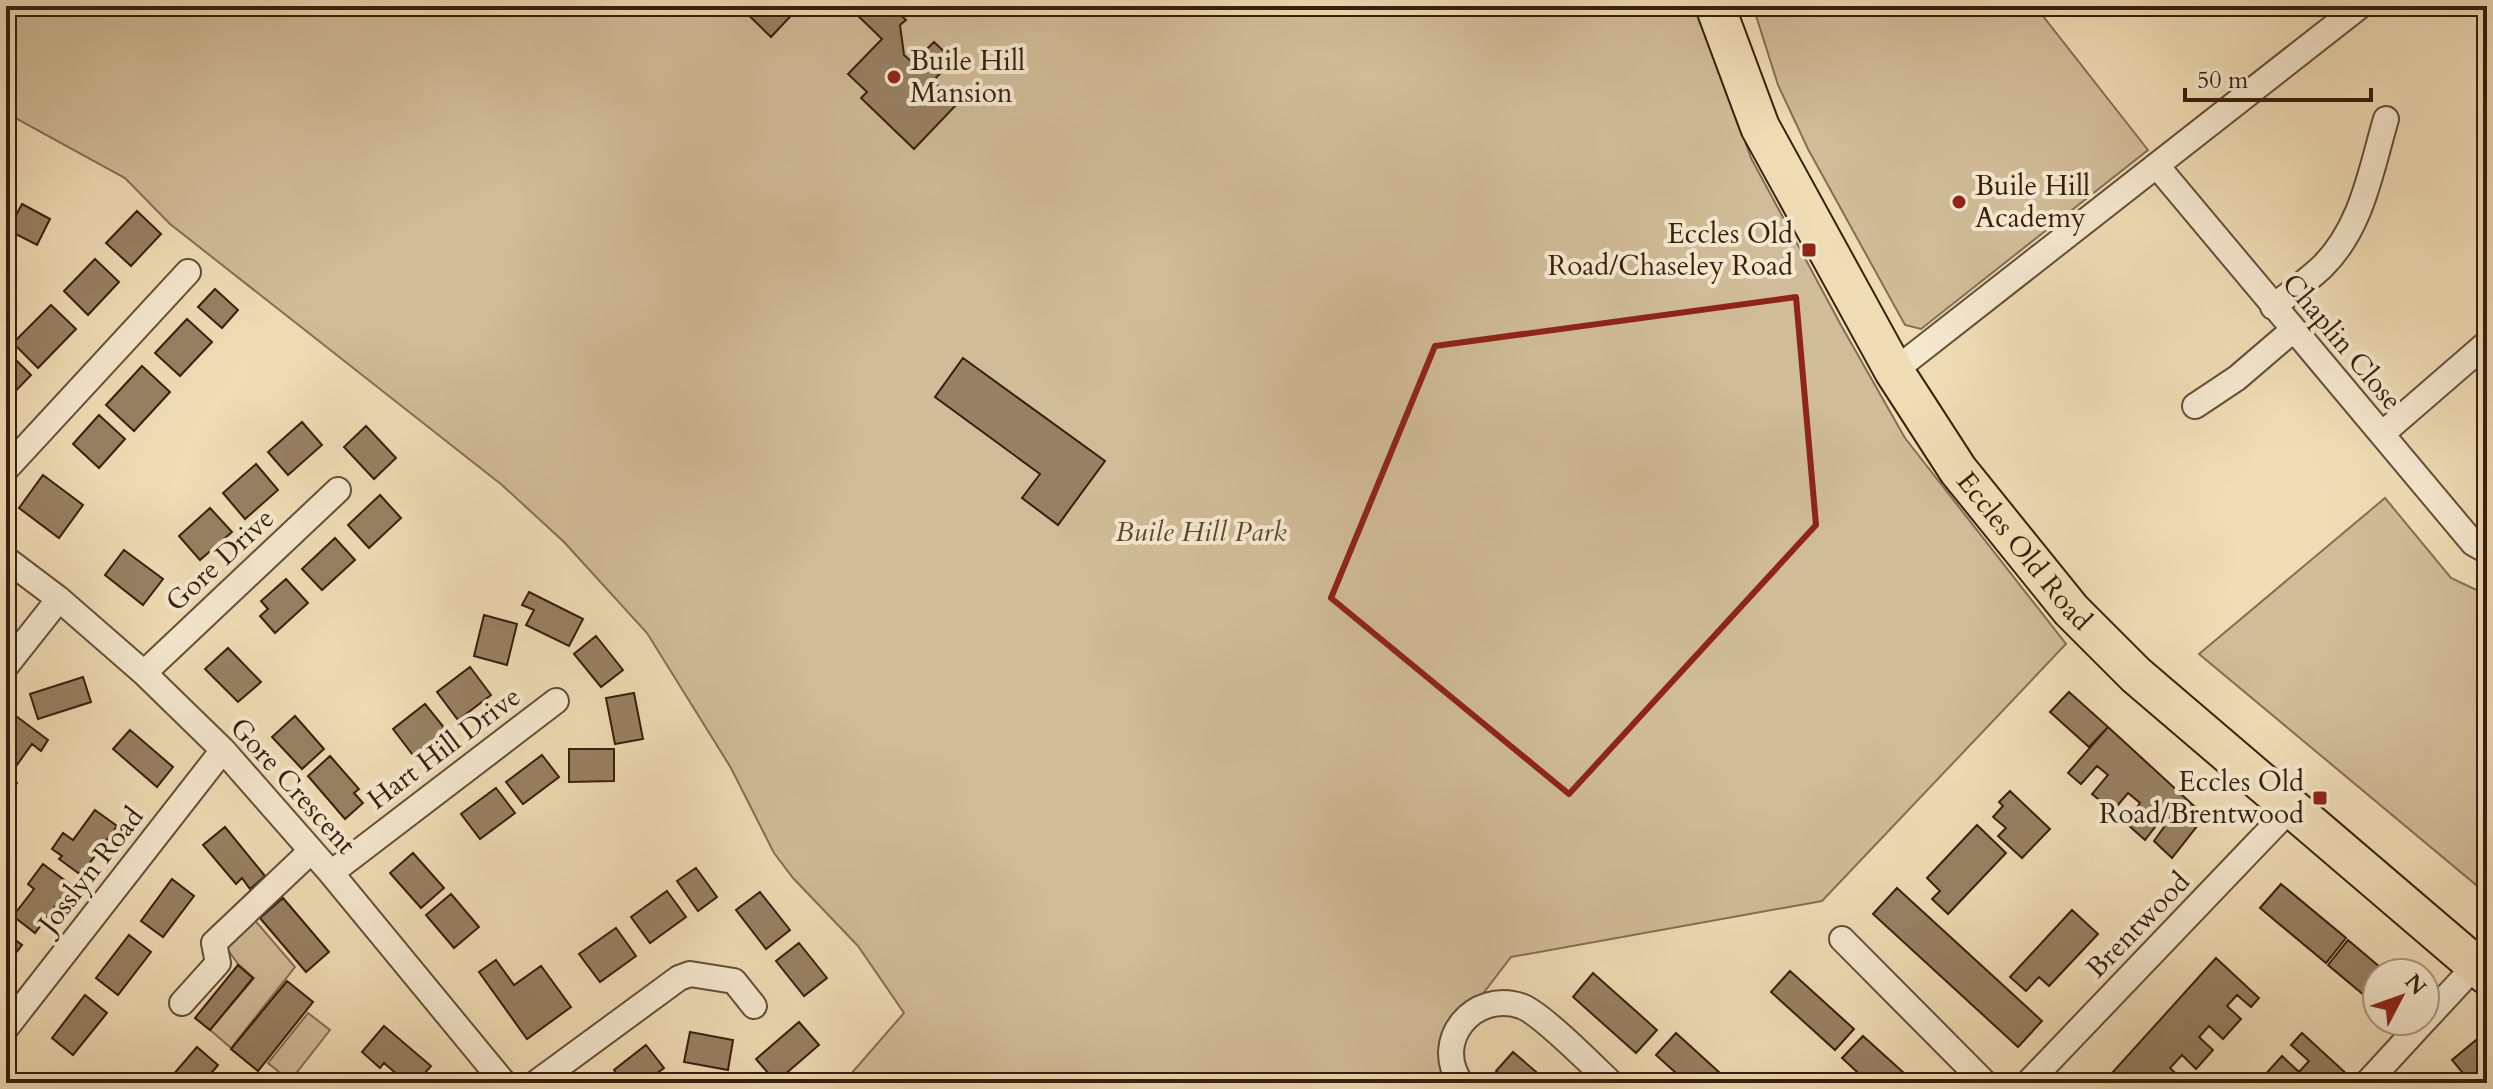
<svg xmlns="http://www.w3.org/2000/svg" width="2493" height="1089" viewBox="0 0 2493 1089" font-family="Cardo,serif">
	<rect width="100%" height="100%" fill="#efdcb5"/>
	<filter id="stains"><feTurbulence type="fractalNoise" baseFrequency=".0025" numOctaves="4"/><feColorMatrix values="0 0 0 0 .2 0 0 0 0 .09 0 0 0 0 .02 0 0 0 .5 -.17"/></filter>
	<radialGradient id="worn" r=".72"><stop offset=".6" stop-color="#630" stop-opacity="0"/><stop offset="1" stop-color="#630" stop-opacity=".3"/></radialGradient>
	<path fill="#d0bc98" stroke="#846e52" stroke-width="2" d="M6 6H1698L1751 158 1842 327 1905 438 2066 644 1822 901 1511 957 1440 1050 1471 1083H843L904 1013 858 946 793 878 774 853 731 768 647 633 564 542 502 485 170 224 125 178 6 113Z
		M1753 6H2035L2148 150 1921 329 1905 325 1808 149 1778 85Z
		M2385 498 2451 578 2487 595V894L2199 654Z
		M247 911 295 967 231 1048 210 1030 254 978 238 964 221 940Z
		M308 1013 330 1030 290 1081 268 1063Z"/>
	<path fill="#978164" stroke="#371f0c" stroke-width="2" d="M739 6H800L771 37Z
		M851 6H891L906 20 900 25 904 55 913 63 934 42 953 60 933 81 957 104 914 149 861 98 867 92 848 74 882 39 850 8Z
		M22 204 50 219 37 245 8 230Z
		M137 211 161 234 131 266 106 243Z
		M95 259 119 282 88 315 64 291Z
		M215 289 238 310 222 328 198 307Z
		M51 305 76 329 38 368 13 343Z
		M187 319 212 342 180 376 155 353Z
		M8 352 31 375 6 401V354Z
		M963 358 1105 461 1058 525 1022 498 1040 474 935 397Z
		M142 366 170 392 134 431 106 405Z
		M99 415 125 439 99 468 73 444Z
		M302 422 322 445 288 475 268 452Z
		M366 426 396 458 374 479 344 447Z
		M256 464 278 490 245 519 223 493Z
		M43 475 83 505 59 538 19 508Z
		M380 495 401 518 369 548 348 525Z
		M210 508 232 532 200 560 179 536Z
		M335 538 355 560 322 590 302 569Z
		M124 550 163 579 143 605 105 575Z
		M286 579 308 603 275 633 260 616 268 609 261 601Z
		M529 592 583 619 569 646 526 625 534 610 522 605Z
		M484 615 517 624 507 665 474 656Z
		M596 636 623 670 601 687 574 654Z
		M228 648 261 682 238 702 205 669Z
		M470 667 491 695 458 720 437 692Z
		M83 677 91 702 38 719 30 694Z
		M2069 692 2108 727 2089 747 2050 712Z
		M634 693 643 739 615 744 606 698Z
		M425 704 446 730 413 755 393 729Z
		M16 716 48 740 41 751 32 744 14 769 6 764V730Z
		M295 716 324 749 302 769 272 737Z
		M2108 727 2205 816 2172 858 2154 841 2164 827 2159 822 2145 840 2126 823 2140 803 2128 793 2113 811 2092 794 2108 775 2097 766 2081 784 2068 773Z
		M130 730 173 767 157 787 113 749Z
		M569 749H614V781L569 782Z
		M542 755 559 777 523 804 506 782Z
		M330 756 359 789 354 793 363 803 345 819 308 776Z
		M6 775 17 783 9 794 6 792Z
		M496 788 515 813 480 839 461 814Z
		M2010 791 2050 829 2022 858 1998 836 2006 828 1993 817 2003 806 1999 802Z
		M95 810 117 826 81 875 59 859 62 856 52 849 63 833 73 840Z
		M1977 825 2006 853 1948 914 1932 899 1940 891 1927 878Z
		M225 827 265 876 250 889 242 878 236 884 203 845Z
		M413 853 444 888 421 908 390 873Z
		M43 864 71 885 35 933 13 916 34 889 28 884Z
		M696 868 717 897 698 911 677 881Z
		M172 879 194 896 163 937 141 921Z
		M2281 884 2346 938 2326 963 2260 908Z
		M1897 888 2042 1021 2018 1047 1873 914Z
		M667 891 686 917 650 943 631 917Z
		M760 892 790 930 766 949 736 910Z
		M451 894 479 927 454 948 426 915Z
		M283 898 329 952 306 972 260 918Z
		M2072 910 2098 934 2049 986 2039 977 2026 991 2010 977Z
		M616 928 636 956 600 982 579 954Z
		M6 933 22 945 6 966Z
		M129 935 151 952 118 995 96 978Z
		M2348 940 2387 973H2377V1006L2328 965Z
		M799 943 827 978 804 996 776 961Z
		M2216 958 2259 998 2251 1007 2237 995 2227 1006 2241 1019 2223 1039 2209 1026 2199 1037 2213 1050 2196 1069 2182 1055 2170 1068 2185 1082 2103 1083Z
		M496 960 514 985 541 966 571 1007 527 1039 479 972Z
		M238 965 253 978 210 1030 195 1018Z
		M1790 971 1854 1029 1835 1050 1771 992Z
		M1593 973 1657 1030 1636 1053 1573 997Z
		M287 981 313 1002 258 1071 231 1049Z
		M85 995 107 1013 73 1055 52 1038Z
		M799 1022 819 1045 776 1082 756 1059Z
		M384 1026 431 1066 416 1083H407L384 1063 380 1068 362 1052Z
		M690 1032 733 1040 728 1070 684 1062Z
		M1676 1033 1731 1083H1687L1656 1055Z
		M2302 1033 2350 1077 2345 1083H2270L2263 1077 2282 1056 2299 1072 2309 1061 2291 1045Z
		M1863 1036 1915 1083H1869L1842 1058Z
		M2481 1036 2487 1043V1083H2471L2452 1060Z
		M646 1045 664 1068 644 1083H624L614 1070Z
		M197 1047 218 1065 203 1083H166Z
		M1513 1052 1549 1083H1510L1496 1071Z"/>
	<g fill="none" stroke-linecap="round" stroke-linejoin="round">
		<g stroke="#654e36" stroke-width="28">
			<path id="minor" d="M2157 166 2473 543 2487 551
				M2273 307C2289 294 2307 281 2322 267 2362 228 2371 170 2386 119
				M1894 371 2360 6
				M2195 406 2237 378 2293 330
				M2382 434 2487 343
				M6 469 188 272
				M6 559 59 599 144 673 223 750 331 873 504 1083
				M6 666 59 599
				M144 673 338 490
				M331 873 556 701
				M1842 939 1985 1083
				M182 1003 218 963 214 943 311 851
				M2425 1020 2476 965
				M6 1028 223 750
				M536 1083 679 978 690 974 734 981 754 1006
				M1461 1083C1431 1041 1474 990 1521 1006 1540 1012 1594 1067 1611 1083
				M2028 1083 2290 809
				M2367 1083 2424 1021"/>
		</g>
		<g stroke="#371f0c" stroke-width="42">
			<g id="primary">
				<path id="s1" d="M1715 6 1760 127 1894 371 1958 470 2071 610 2136 675 2487 975"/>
			</g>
		</g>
		<use href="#minor" stroke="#f5e8cf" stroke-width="24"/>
		<use href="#primary" stroke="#efdcb5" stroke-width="38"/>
	</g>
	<path fill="none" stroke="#8f2418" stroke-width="6" stroke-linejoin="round" d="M1796 297 1816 525 1569 794 1331 598 1435 346Z"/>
	<g fill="#8f2418" stroke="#f5e8cf" stroke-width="3">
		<circle cx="894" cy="77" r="8"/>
		<circle cx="1959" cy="202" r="8"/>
		<rect x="1801" y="242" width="16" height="16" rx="4"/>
		<rect x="2312" y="790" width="16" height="16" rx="4"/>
	</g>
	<g text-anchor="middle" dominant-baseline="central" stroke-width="8" stroke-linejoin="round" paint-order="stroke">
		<g font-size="28" fill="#371f0c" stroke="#f5e8cf" text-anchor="start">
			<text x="910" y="61">Buile Hill<tspan x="910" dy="32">Mansion</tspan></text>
			<text x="1975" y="186">Buile Hill<tspan x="1975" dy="32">Academy</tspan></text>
			<text x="1793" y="234" text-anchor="end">Eccles Old<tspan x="1793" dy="32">Road/Chaseley Road</tspan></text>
			<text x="2304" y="782" text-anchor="end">Eccles Old<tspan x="2304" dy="32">Road/Brentwood</tspan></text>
		</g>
		<g font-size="28" fill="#371f0c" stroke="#f5e8cf">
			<text transform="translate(2342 342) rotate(50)">Chaplin Close</text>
			<text stroke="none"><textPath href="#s1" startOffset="630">Eccles Old Road</textPath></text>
			<text transform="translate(220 560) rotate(-43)">Gore Drive</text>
			<text transform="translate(444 748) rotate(-37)">Hart Hill Drive</text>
			<text transform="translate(293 786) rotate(48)">Gore Crescent</text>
			<text transform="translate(91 870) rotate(-52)">Josslyn Road</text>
			<text transform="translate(2138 925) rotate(-46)">Brentwood</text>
		</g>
		<g font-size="28" font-style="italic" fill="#5d462f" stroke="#f5e8cf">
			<text x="1201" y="532">Buile Hill Park</text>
		</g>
	</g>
	<rect width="2493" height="1089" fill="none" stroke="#efdcb5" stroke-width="32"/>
	<rect x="8" y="8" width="2477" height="1073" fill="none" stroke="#371f0c" stroke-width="4"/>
	<rect x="16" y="16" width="2461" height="1057" fill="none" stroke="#371f0c" stroke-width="2"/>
	<g transform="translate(2401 997) rotate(49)"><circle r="38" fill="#f5e8cf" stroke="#a99881" stroke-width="2"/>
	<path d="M0-6L14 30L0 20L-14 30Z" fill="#8f2418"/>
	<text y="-12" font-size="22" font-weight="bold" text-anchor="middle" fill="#371f0c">N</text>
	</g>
	<path d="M2185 88v12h186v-12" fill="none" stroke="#371f0c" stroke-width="4"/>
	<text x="2197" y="88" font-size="24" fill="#371f0c" stroke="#f5e8cf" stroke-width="6" paint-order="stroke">50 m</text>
	<rect width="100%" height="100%" filter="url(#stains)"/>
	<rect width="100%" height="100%" fill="url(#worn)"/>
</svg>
